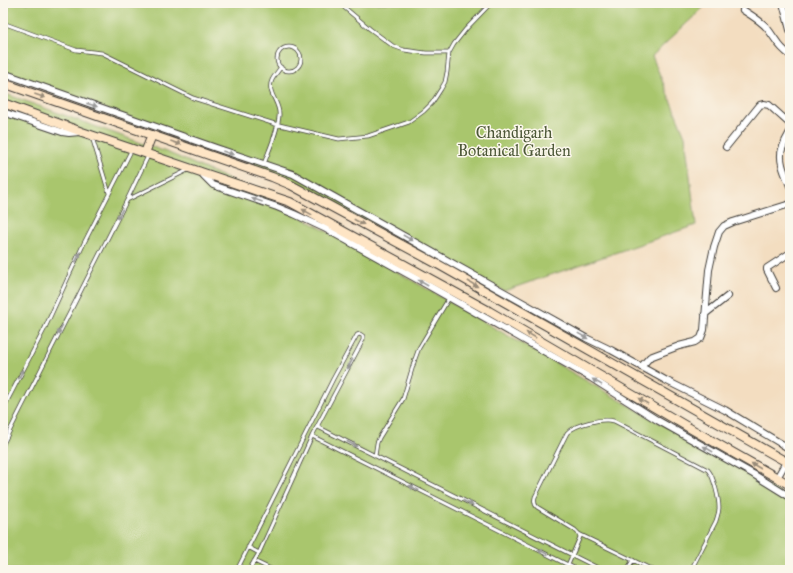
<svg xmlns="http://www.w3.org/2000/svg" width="793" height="573" viewBox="0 0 793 573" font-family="'IM FELL Great Primer',serif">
	<rect width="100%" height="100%" fill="#fbf7ec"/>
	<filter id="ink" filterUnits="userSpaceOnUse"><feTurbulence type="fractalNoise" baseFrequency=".025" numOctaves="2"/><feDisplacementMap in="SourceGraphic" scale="8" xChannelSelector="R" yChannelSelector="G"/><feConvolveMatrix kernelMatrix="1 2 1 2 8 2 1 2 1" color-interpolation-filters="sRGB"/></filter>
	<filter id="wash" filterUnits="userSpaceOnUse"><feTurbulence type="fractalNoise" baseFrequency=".012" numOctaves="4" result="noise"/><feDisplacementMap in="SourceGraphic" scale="16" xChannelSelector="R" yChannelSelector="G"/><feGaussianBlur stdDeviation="0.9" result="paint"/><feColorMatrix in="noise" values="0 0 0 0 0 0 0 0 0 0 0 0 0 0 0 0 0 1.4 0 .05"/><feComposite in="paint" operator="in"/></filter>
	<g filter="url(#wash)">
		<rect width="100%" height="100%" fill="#f3ddc0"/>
		<path fill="#a9c66d" stroke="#627144" d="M3 3H706L704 7 652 56 685 136 696 225 504 291 234 155 3 72Z
			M3 93 169 153 260 193 790 498V570H3Z"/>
	</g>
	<g filter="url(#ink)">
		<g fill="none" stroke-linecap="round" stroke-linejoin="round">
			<g stroke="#3c3935" stroke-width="4.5">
				<path id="service" d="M339 3 370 29 393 46 404 50 426 53H449
					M3 23 76 50 102 53 193 98 275 124 339 139 368 136 409 122 424 111 432 103 441 89 445 82 447 72 449 53 454 44 466 29 491 3
					M277 59a12 12 0 1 1 24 0a12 12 0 1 1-24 0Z
					M92 137 109 193
					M264 164C269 150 278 131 279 116 281 103 266 93 272 80 274 76 278 71 281 67
					M127 200 190 169
					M3 409 44 330 84 243 132 149
					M318 427 602 570
					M312 436 578 570
					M3 444 127 200 148 156
					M375 456 377 443 379 438 403 399 415 359 419 348 449 298
					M248 547 259 553
					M254 561 273 570
					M568 565 580 537 579 534
					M237 570 333 379 357 335 360 334 363 336V340L312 436 259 553 249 570
					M627 570 633 560
					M653 570 579 534 575 530 537 507C534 504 534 501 535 497L567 433C575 424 602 418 614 421L708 470C714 477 719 499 719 508 719 513 717 517 716 521L691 570"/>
			</g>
			<g stroke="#3c3935" stroke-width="8">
				<path id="minor" d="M783 3 790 30
					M743 10C751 15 761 21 767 28 776 39 777 46 790 55
					M3 73 216 148 293 174 586 338 611 350 667 381 725 410 790 449
					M3 112 62 132 69 133 80 132
					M790 132C787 137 784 143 782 149 778 161 786 176 790 186
					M726 147 760 105 764 104 769 105 790 124
					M200 171 204 176 213 185 277 207 294 214 326 229 415 278 591 378 657 420 753 474 790 497
					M776 288 767 270V268L790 253
					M705 314 728 296
					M641 367 650 357 679 346 695 342 701 338 704 330 709 270 714 247 719 232 724 226 733 222 790 204
					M777 478 790 455"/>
			</g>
			<g stroke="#3c3935" stroke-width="10">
				<path id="secondary" d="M3 83 272 177 291 185 441 266 790 464
					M3 103 82 132 290 202 489 311 693 430 790 485
					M145 153 152 135"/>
			</g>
			<use href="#service" stroke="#fff" stroke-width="3"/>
			<use href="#minor" stroke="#fff" stroke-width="6"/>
			<use href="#secondary" stroke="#fee5c5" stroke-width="8"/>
		</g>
		<defs><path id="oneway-solid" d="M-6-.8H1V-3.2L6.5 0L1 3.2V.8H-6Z"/></defs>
		<g fill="#988b79">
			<use href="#oneway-solid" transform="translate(40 96) rotate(19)"/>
			<use href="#oneway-solid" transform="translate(176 143) rotate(19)"/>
			<use href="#oneway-solid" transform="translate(307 212) rotate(-151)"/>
			<use href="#oneway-solid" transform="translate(359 222) rotate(28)"/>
			<use href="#oneway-solid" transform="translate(473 284) rotate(30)"/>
			<use href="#oneway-solid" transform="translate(531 335) rotate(-150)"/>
			<use href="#oneway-solid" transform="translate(643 401) rotate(-150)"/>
			<use href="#oneway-solid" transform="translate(756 466) rotate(-150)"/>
		</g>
		<g fill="#999">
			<use href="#oneway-solid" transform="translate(92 105) rotate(18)"/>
			<use href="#oneway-solid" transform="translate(228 153) rotate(19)"/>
			<use href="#oneway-solid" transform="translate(257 200) rotate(-161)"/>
			<use href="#oneway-solid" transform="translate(120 214) rotate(117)"/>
			<use href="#oneway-solid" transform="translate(408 238) rotate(30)"/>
			<use href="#oneway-solid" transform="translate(78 257) rotate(-65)"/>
			<use href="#oneway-solid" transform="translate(423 283) rotate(-150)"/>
			<use href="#oneway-solid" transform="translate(60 330) rotate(117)"/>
			<use href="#oneway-solid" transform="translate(583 336) rotate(29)"/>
			<use href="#oneway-solid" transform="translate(350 364) rotate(118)"/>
			<use href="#oneway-solid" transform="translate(21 374) rotate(-63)"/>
			<use href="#oneway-solid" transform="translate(597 382) rotate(-148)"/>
			<use href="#oneway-solid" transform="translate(352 444) rotate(27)"/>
			<use href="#oneway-solid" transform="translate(708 449) rotate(-150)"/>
			<use href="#oneway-solid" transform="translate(414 488) rotate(-153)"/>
			<use href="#oneway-solid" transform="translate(468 503) rotate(27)"/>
			<use href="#oneway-solid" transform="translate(543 552) rotate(-153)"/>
		</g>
	</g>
	<g text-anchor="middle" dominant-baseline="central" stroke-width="3" stroke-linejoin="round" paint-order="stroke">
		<g font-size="16" fill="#4d5838" stroke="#fbf7ec">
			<text x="514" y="132">Chandigarh<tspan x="514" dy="18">Botanical Garden</tspan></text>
		</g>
	</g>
	<rect width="793" height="573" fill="none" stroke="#fbf7ec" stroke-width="16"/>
</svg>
